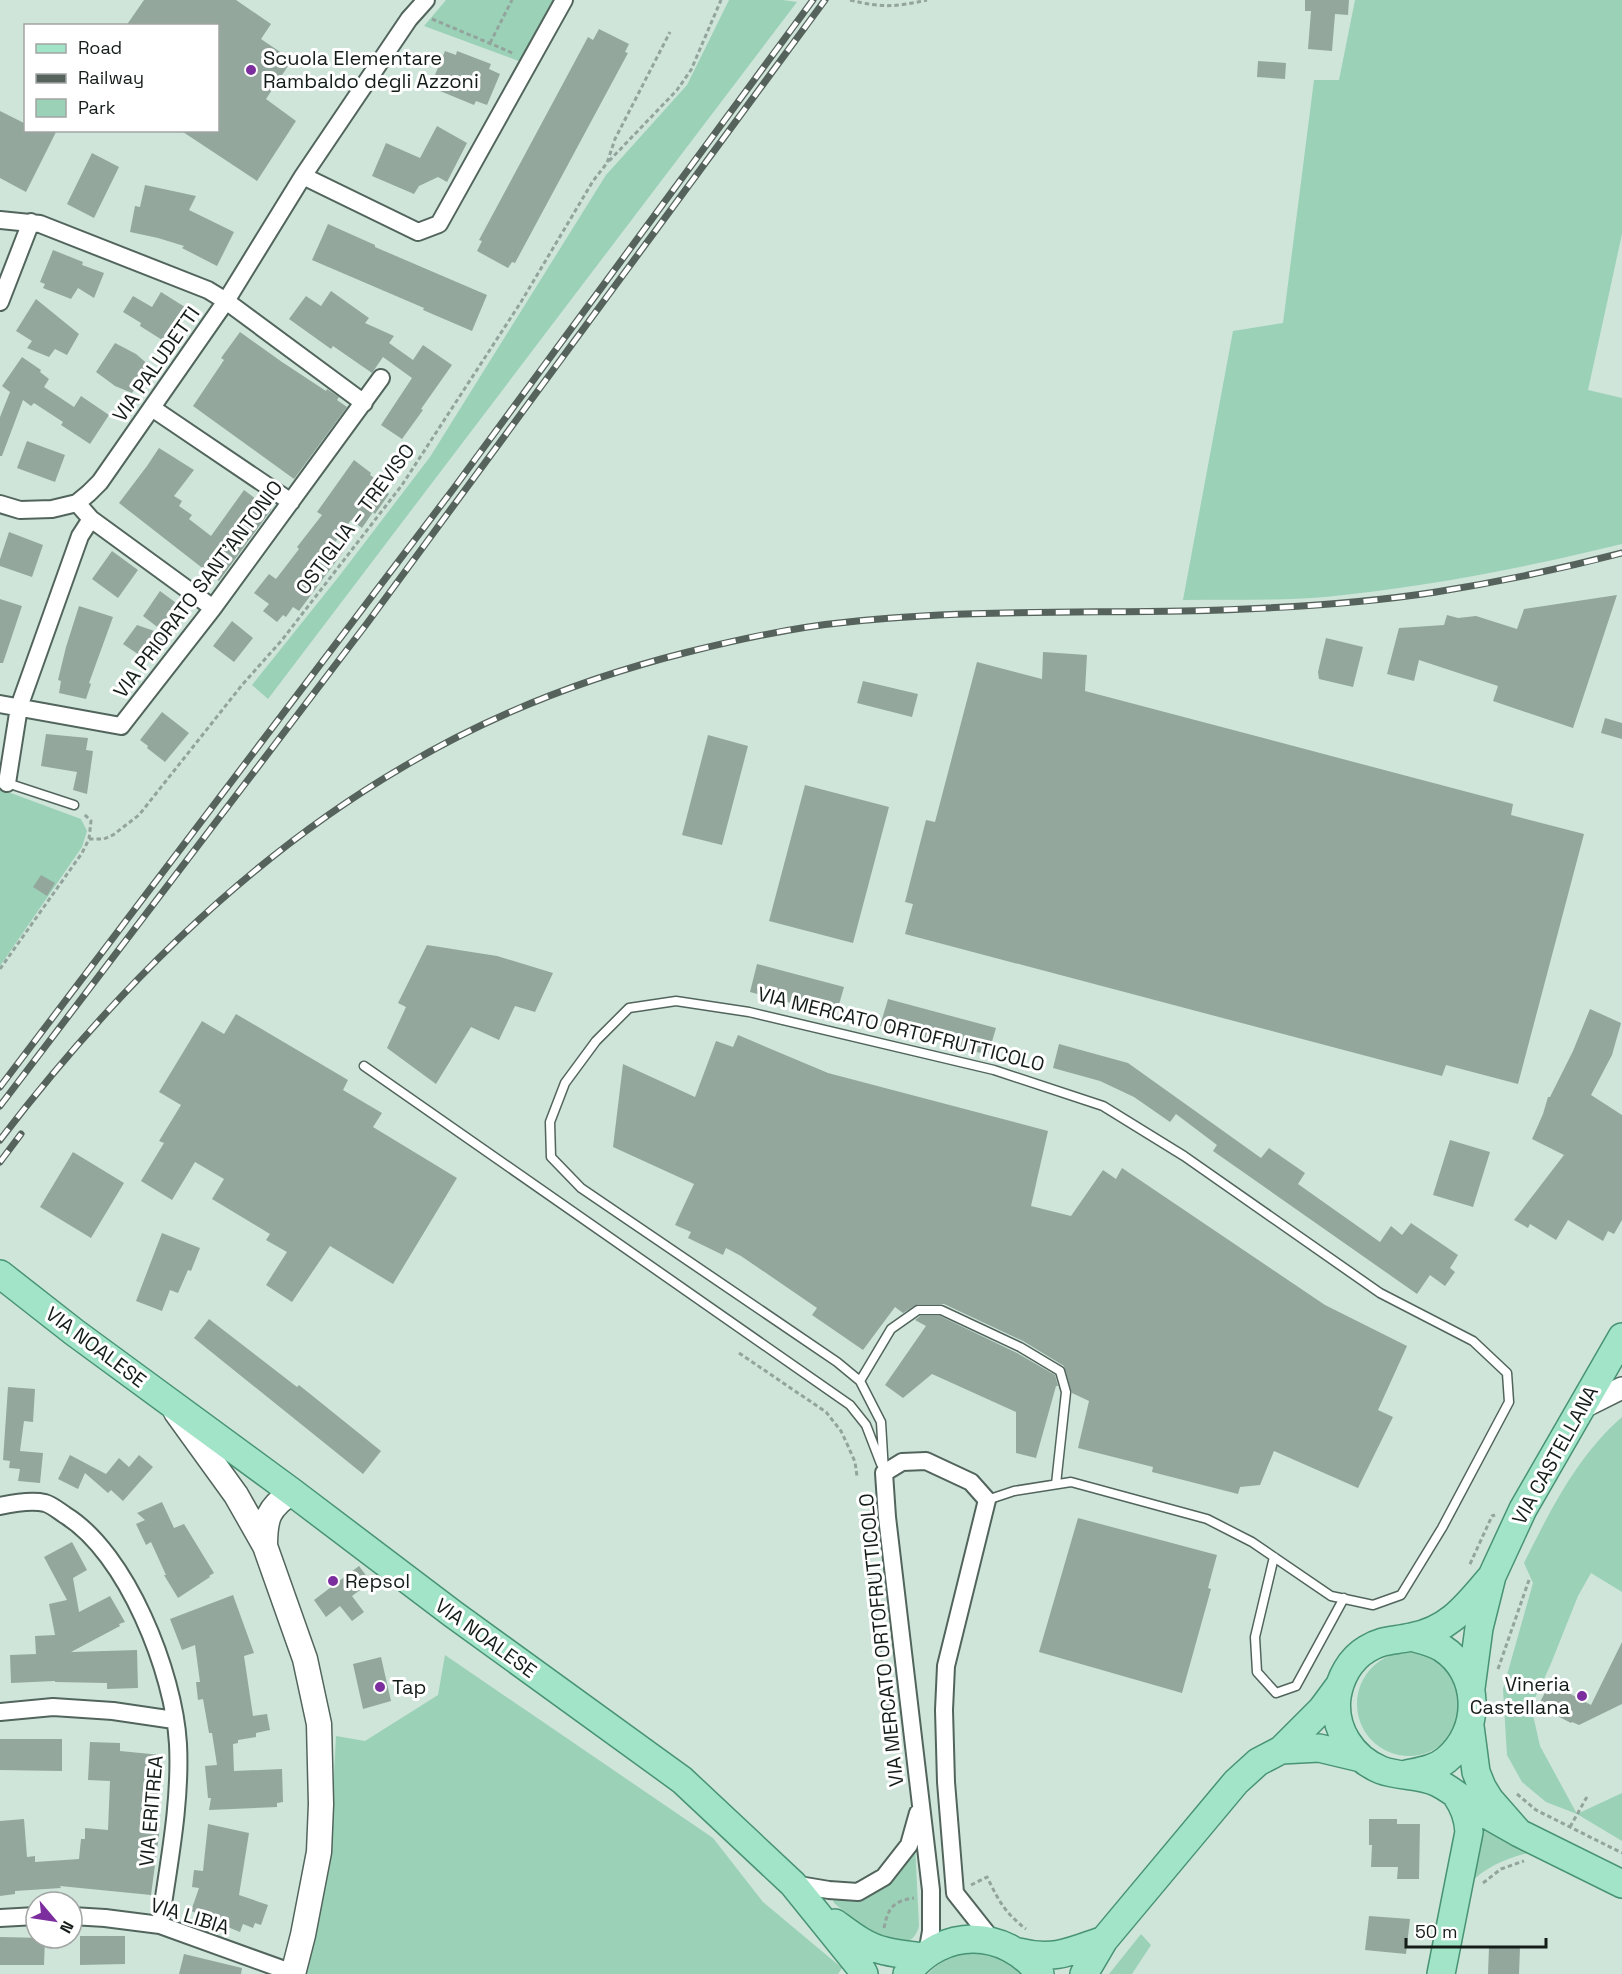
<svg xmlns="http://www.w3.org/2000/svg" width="1622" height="1974" viewBox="0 0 1622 1974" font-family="'Space Grotesk',sans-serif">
	<rect width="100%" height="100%" fill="#cfe5da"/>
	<path fill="#9bd1b7" d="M446 0H559L524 63 424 26Z
		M729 0H783L797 2 268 699 252 685 340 575 430 457 606 175 687 85Z
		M1355 0H1622V234L1588 390 1622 398V544C1524 568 1425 587 1325 597 1279 601 1229 599 1183 600L1233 331 1283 323 1314 80H1339Z
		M0 789 81 819 87 831 82 847 0 966Z
		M1622 1417V1592L1591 1573 1578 1596 1550 1666 1531 1706 1540 1746 1577 1814 1622 1793V1841L1577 1814 1546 1802 1522 1782 1507 1755 1503 1689 1533 1583 1524 1563C1550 1511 1577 1456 1622 1417Z
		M1357 1704a52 52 0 1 1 104 0a52 52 0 1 1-104 0Z
		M445 1655 713 1838 763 1902 842 1968 838 1974H301L329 1870 336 1736 365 1741 438 1695Z
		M1480 1827 1527 1851 1528 1853C1504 1859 1486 1867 1469 1884Z
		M915 1845 919 1926C909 1968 850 1917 834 1903L833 1900 836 1898C846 1897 856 1898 866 1896 889 1891 907 1866 915 1845Z
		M1141 1934 1151 1945 1132 1974H1109Z
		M976 1951 998 1955 1024 1974H928C942 1959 957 1954 976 1951Z"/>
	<path fill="#93a79d" d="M144 0H236L271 24 261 39 292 60 266 99 296 121 257 181 180 130H218V26H126Z
		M1305 0H1349L1348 15 1335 14 1332 51 1308 49 1311 11H1305Z
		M599 29 629 44 625 52 628 53 515 263 512 262 508 268 477 251 482 241 479 240 588 37 593 40Z
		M445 51 456 55 457 51 491 64 489 69 500 74 487 105 476 101 474 105 440 91 442 86 432 82Z
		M1258 61 1286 63 1285 79 1257 77Z
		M0 111 26 124V130H57L26 192 0 178Z
		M437 126 467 143 447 182 438 177 419 186 414 194 372 176 386 143 420 158Z
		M92 153 119 167 94 218 67 204Z
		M145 185 196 196 189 210 234 232 217 266 182 248 184 246 158 238 130 232 135 206 140 207Z
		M328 224 375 245V247L487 295 472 331 423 310 424 308 312 260Z
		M53 250 83 262 82 265 104 273 94 298 78 288 71 299 43 288 45 284 40 282Z
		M331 291 369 318 365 323 394 336 389 343 413 360 423 345 452 365 421 409 423 410 402 439 381 425 412 378 383 357 372 373 333 346 331 349 289 319 306 296 321 306Z
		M161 292 188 309 167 343 140 326 141 323 123 312 133 296 152 307Z
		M36 299 79 334 67 355 55 349 49 357 27 348 32 341 16 331Z
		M240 332 282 362 326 391 327 389 339 397 337 400 347 407 294 479 193 406 224 360 221 358Z
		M115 343 136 354 150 366 132 393 115 386 96 372Z
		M22 357 41 370 40 372 49 379 44 387 74 407 81 396 109 415 90 444 61 425 63 422 34 403 31 406 23 400 2 456H0V417L10 392 2 386Z
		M27 441 65 455 55 482 17 468Z
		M159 448 194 470 174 496 182 501 179 506 192 515 189 519 211 536 244 490 271 510 219 581 119 503 147 466Z
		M354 460 371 473 370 475 379 481 376 485 389 494 375 514 373 512 362 528 351 520 334 544 343 552 299 611 293 607 286 617 283 615 277 622 263 611 269 604 254 593 269 574 276 579 299 549 297 547 322 515 317 512Z
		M9 532 43 545 32 577 0 566V559Z
		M112 551 138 570 118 598 92 579Z
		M160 591 187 611 151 663 123 644 137 625 169 636 143 616Z
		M1617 595 1573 728 1493 701 1498 686 1419 660 1414 681 1387 674 1399 628 1444 625 1447 615 1458 618 1476 616 1517 629 1524 609Z
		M0 599 22 606 3 663H0Z
		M79 606 113 617 89 683 91 684 86 699 59 693 61 681 58 680 66 647Z
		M232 621 253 638 234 662 213 646Z
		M1326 638 1363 647 1353 687 1319 679 1318 672Z
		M1043 652 1087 655 1085 691 1513 804 1511 815 1584 834 1518 1084 1446 1065 1442 1076 905 934 913 904 905 902 926 820 935 822 977 662 1042 679Z
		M863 681 918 694 912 717 857 703Z
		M162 712 189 733 165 762 147 748 148 746 140 740Z
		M1605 718 1622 723V739L1601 733Z
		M46 734 88 738 86 750 93 751 87 794 73 790 77 772 41 766Z
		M708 735 748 746 722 845 682 835Z
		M805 785 889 807 853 943 769 921Z
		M41 875 55 883 47 896 33 887Z
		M427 945 497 956 553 973 535 1012 515 1006 499 1040 471 1027 436 1084 387 1048 406 1007 398 1003Z
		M757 964 844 987 836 1015 750 992Z
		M888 999 996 1028 988 1055 880 1026Z
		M1590 1009 1621 1023 1612 1055 1591 1095 1622 1115V1220L1614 1234 1608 1231 1603 1241 1568 1220 1556 1240 1530 1224 1528 1228 1514 1220 1564 1155 1532 1139 1543 1114 1548 1097H1550L1573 1051Z
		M236 1014 348 1080 343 1090 382 1113 373 1127 457 1178 393 1284 330 1246 292 1302 266 1285 287 1252 266 1240 270 1234 212 1199 224 1179 195 1162 172 1200 141 1181 164 1143 159 1141 181 1105 159 1092 202 1021 224 1034Z
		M738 1035 828 1073 1048 1131 1031 1206 1071 1216 1103 1170 1116 1179 1122 1168 1325 1305 1407 1346 1378 1410 1393 1417 1358 1488 1274 1451 1260 1485 1240 1487 1238 1494 1152 1472 1153 1467 1078 1448 1089 1401 1072 1393 1064 1366 1023 1341 944 1304H918L903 1313 895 1307 863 1350 812 1315 817 1308 741 1256 726 1248 723 1255 688 1238 691 1232 675 1225 694 1184 613 1147 623 1064 695 1097 716 1041 733 1047Z
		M1059 1044 1128 1063 1261 1158 1269 1148 1305 1173 1298 1184 1380 1242 1391 1226 1402 1235 1411 1223 1458 1255 1450 1268 1455 1272 1445 1286 1430 1275 1417 1294 1213 1151 1217 1145 1176 1114 1170 1122 1134 1097 1100 1081 1053 1068Z
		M1450 1140 1490 1152 1473 1207 1433 1195Z
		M73 1152 124 1183 91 1238 40 1207Z
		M162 1233 200 1248 191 1271 188 1270 178 1293 170 1290 162 1311 136 1301Z
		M920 1316H940L1017 1353 1055 1375 1058 1386H1056L1036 1458 1016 1453V1412L932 1374 903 1398 885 1385 926 1326 915 1320Z
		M209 1319 297 1387 299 1385 381 1451 363 1474 194 1338Z
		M8 1387 35 1389 33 1422 24 1421 20 1451 43 1453 40 1483 18 1481 20 1469 9 1468 10 1461 3 1460Z
		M70 1455 106 1474 119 1458 129 1467 139 1455 153 1467 123 1501 111 1490 108 1493 85 1473 78 1489 58 1479Z
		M162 1502 174 1528 184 1524 214 1573 209 1576 210 1577 178 1598 164 1575H166L151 1542 146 1545 136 1524 145 1520 137 1513Z
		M1078 1518 1217 1555 1208 1588 1211 1589 1182 1693 1039 1652Z
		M72 1542 87 1570 73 1578 79 1612 110 1596 125 1622 119 1624 120 1626 71 1652 137 1650 138 1688 107 1689V1683L55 1682V1681L11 1683 10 1655 36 1654 35 1636 55 1635 49 1604 67 1600 44 1557Z
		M359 1566 371 1582 352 1596 364 1612 352 1621 340 1606 326 1617 314 1600Z
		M233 1595 254 1653 244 1656 253 1716 267 1714 270 1730 256 1733V1737L238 1740V1743L233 1744 234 1771 282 1769 283 1802 277 1803V1807L209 1810 211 1798H208L205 1766 217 1765 212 1733H209L203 1699 198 1700 196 1682H200L195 1645 182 1650 170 1619Z
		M1622 1642V1704L1579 1725 1572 1722 1571 1723 1538 1706 1550 1683 1591 1705Z
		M381 1657 391 1701 363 1709 353 1664Z
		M0 1739H62V1771L0 1770Z
		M90 1742 120 1743V1751L161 1755 158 1799 149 1798 147 1826 160 1827 151 1895 60 1886 61 1888 15 1891V1894L0 1896V1821L24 1819 27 1857 35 1856V1862L79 1859 81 1839H85V1828L108 1830 110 1781 88 1780Z
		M1369 1819H1397V1824H1420L1419 1879H1397L1398 1867H1371L1372 1845H1369Z
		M208 1824 249 1833 239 1895 268 1905 261 1925 255 1923 253 1928 243 1924 240 1932 223 1925 224 1923 191 1911 199 1888 192 1887 194 1870 203 1871Z
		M1369 1916 1410 1919 1406 1954 1365 1950Z
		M80 1936H125V1964L80 1965Z
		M0 1937 45 1938 44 1965H0Z
		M1489 1947 1520 1948 1519 1974H1488Z
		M184 1954 242 1968 241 1974H179Z"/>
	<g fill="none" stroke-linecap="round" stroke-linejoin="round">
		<g stroke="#52655c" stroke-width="11">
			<path id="service" d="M7 783 74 805
				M364 1066 850 1405 866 1425 881 1464
				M860 1381 891 1329 918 1310H941L1020 1347 1060 1371 1066 1392 1056 1484
				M884 1472 881 1422 860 1381 837 1362 581 1188 551 1157 550 1122 565 1083 596 1041 629 1008 676 1001 749 1012 994 1070 1103 1106 1184 1156 1380 1293 1473 1341 1507 1373 1509 1402 1442 1528 1401 1595 1373 1605 1331 1596 1252 1542 1207 1519 1071 1482 1014 1491 987 1500
				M1274 1557 1255 1637 1257 1672 1276 1693 1296 1686 1344 1598"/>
		</g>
		<g stroke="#52655c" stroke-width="20">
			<path id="minor" d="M303 176 418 232 439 224 564 0
				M0 220 40 224 208 290 226 301 364 403
				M0 302 31 222
				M152 408 291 502
				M0 504 20 510 52 509 77 503 89 493 100 482 226 301 303 176 409 19 426 0
				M91 519 213 608
				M0 704 121 726 213 608 381 378
				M7 783 19 707 80 536 91 519 77 503
				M0 1506C14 1503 31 1500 45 1503 52 1505 59 1511 65 1515 127 1553 174 1673 178 1744 181 1805 168 1866 160 1925
				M0 1712 53 1707 113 1711 174 1720
				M793 1884 829 1890 858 1892 884 1877 909 1845 918 1813
				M72 1916 105 1918 160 1925 293 1973
				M0 1918 36 1916
				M927 1954 931 1931V1890L887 1517 884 1473 902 1462 926 1461 971 1482 987 1500 946 1666 944 1710 946 1782 955 1893 993 1941"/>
		</g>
		<g stroke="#52655c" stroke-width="24">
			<path id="tertiary" d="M1580 1409 1622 1388"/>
		</g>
		<g stroke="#52655c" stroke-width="27">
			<path id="secondary" d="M176 1412 236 1495 265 1546 305 1659 319 1724 321 1804 319 1852 303 1935 293 1974
				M265 1546C265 1518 268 1508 292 1492"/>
		</g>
		<g stroke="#489373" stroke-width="30">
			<path id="primary" d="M0 1274 74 1332 292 1492 453 1614 682 1780 793 1884 860 1967 864 1974
				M1492 1576C1468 1604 1450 1630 1411 1637 1394 1641 1383 1639 1367 1649 1350 1659 1340 1678 1337 1697 1333 1729 1352 1758 1381 1770 1399 1777 1420 1774 1438 1783 1450 1789 1461 1798 1472 1806 1487 1815 1503 1824 1519 1833
				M1471 1688 1479 1628 1492 1576 1523 1509 1622 1337
				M1470 1726 1476 1772 1482 1787 1490 1800 1519 1833 1622 1884
				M1281 1750 1319 1748 1361 1758
				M1407 1774C1421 1771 1435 1769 1446 1760 1482 1731 1481 1673 1442 1648 1432 1642 1422 1640 1411 1637
				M835 1923C850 1934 866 1947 885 1951 897 1954 910 1955 923 1957
				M1019 1952C1054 1961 1072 1951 1104 1940
				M907 1974C942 1927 1005 1928 1040 1974
				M1084 1974 1104 1940 1236 1782 1258 1762 1281 1750 1322 1709 1339 1686
				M1441 1974 1469 1832C1468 1817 1464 1807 1456 1795"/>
		</g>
		<path stroke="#93a49c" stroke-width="3" stroke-dasharray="4.5 3" stroke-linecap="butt" d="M850 0C882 8 895 7 927 0
			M432 19 515 54
			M490 43 512 0
			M609 161 677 90 691 70 721 0
			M89 839H104L113 835 139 815 242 685 282 640 402 485 521 302 593 181 607 163 615 139 670 32
			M0 969 82 853 89 839 91 821 83 813
			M739 1353 826 1412 841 1431 848 1446 855 1462 857 1476
			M864 1530 892 1735
			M1470 1564 1492 1516 1495 1515
			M1498 1669 1529 1580
			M1517 1794 1536 1810 1622 1853
			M1570 1827 1588 1795
			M1483 1883 1501 1869 1524 1861
			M971 1885 987 1877C999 1901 1004 1912 1026 1929
			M884 1928C888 1908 893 1901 914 1898"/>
		<use href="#service" stroke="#fff" stroke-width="8"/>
		<use href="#minor" stroke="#fff" stroke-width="16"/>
		<use href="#tertiary" stroke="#fff" stroke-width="21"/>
		<use href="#secondary" stroke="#fff" stroke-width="24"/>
		<use href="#primary" stroke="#a1e4c8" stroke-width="27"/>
		<g stroke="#56635c" stroke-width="7">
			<path id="rail" d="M0 1087 454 488 813 0
				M0 1106 368 622 825 0
				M0 1140C111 995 244 860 403 767 492 714 588 677 688 652 740 639 794 627 848 622 959 610 1071 613 1183 611 1267 609 1353 605 1436 592 1498 582 1561 569 1622 553
				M0 1162 21 1134"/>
		</g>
		<use href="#rail" stroke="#fff" stroke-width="4.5" stroke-dasharray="14" stroke-linecap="butt"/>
	</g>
	<g fill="#7c2d9e" stroke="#fff" stroke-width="2">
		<circle cx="251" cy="70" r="6"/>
		<circle cx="333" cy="1581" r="6"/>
		<circle cx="380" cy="1687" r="6"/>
		<circle cx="1582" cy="1696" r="6"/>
	</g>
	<g text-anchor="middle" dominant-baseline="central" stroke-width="6" stroke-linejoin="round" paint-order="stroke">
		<g font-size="20" fill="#151d19" stroke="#fff" text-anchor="start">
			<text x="263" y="58">Scuola Elementare<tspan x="263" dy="23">Rambaldo degli Azzoni</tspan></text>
			<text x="345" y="1581">Repsol</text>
			<text x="1570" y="1684" text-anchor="end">Vineria<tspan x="1570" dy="23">Castellana</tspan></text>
			<text x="392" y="1687">Tap</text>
		</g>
		<g font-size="20" fill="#151d19" stroke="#fff">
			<text transform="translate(156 364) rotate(-55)">VIA PALUDETTI</text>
			<text transform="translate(355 519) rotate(-53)">OSTIGLIA – TREVISO</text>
			<text transform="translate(198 589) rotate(-53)">VIA PRIORATO SANT'ANTONIO</text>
			<text transform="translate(901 1029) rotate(14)">VIA MERCATO ORTOFRUTTICOLO</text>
			<text transform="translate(96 1347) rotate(37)">VIA NOALESE</text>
			<text transform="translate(1555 1455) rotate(-61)">VIA CASTELLANA</text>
			<text transform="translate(486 1638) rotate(36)">VIA NOALESE</text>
			<text transform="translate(881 1640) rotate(-96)">VIA MERCATO ORTOFRUTTICOLO</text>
			<text transform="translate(151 1811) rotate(-85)">VIA ERITREA</text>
			<text transform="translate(190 1916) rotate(17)">VIA LIBIA</text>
		</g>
	</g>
	<rect x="24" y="24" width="195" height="108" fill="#ffffff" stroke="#a1a5a3" stroke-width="1.5"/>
	<rect x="36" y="44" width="30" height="9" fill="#a1e4c8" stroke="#a1a5a3" stroke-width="1.5"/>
	<text x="78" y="54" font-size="18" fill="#151d19">Road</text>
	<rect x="36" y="74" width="30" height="9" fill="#56635c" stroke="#a1a5a3" stroke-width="1.5"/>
	<text x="78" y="84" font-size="18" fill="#151d19">Railway</text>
	<rect x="36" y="99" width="30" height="18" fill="#9bd1b7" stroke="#a1a5a3" stroke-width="1.5"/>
	<text x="78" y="114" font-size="18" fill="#151d19">Park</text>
	<g transform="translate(54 1920) rotate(119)"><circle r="28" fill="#ffffff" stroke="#a1a5a3" stroke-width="1.5"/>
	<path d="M0-4.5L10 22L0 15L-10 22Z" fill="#7c2d9e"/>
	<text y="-9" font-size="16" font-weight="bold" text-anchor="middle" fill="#151d19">N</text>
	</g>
	<path d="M1406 1938v9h140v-9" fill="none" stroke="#151d19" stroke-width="3"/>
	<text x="1415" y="1938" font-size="18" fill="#151d19" stroke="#ffffff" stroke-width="4.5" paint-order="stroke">50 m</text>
</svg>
